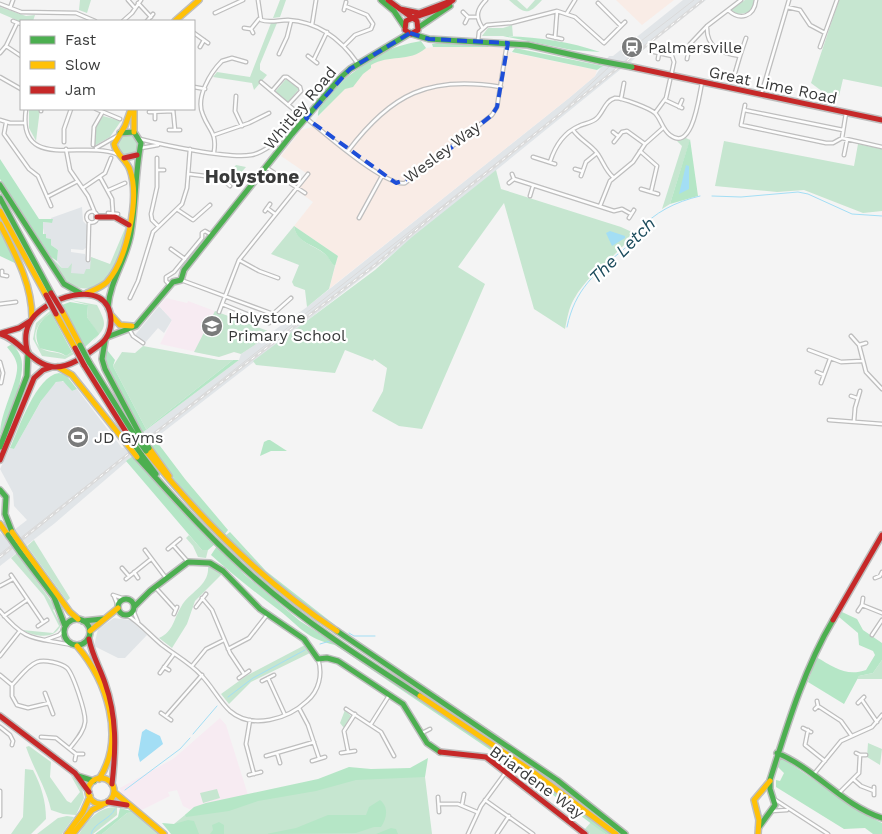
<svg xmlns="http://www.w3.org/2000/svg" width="882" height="834" viewBox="0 0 882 834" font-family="'Work Sans',sans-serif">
	<rect width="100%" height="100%" fill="#f4f4f4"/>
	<path fill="#e1e5e8" d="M683 0H706L643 50 631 62 632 63 621 69 384 261 149 443 142 433 239 360 241 354 307 307 569 98 595 76 609 56H613Z
		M82 207 83 221 89 227 87 247 83 250 71 249V252L85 254 87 261H90L91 257 106 263 84 283 62 268 57 261 58 250 51 245V239L45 238 43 228V222L52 223 51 218Z
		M159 306 172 320 164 333 158 328 145 343 135 335Z
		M59 380 66 383 72 391 77 389 122 448 125 447 133 456 55 523 0 566V533L5 537 27 520 14 506 13 493 0 469 10 448 14 449 48 389Z
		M114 618 130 620 147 635 125 658H118L94 646 98 629Z"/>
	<path fill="#f9ece6" d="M616 0H674L642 25Z
		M479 46 502 48 504 51 597 70 595 76 569 98 329 289 338 256 294 226 313 202 295 189 306 173 281 156 301 130 312 127 317 118 357 73 388 54 433 47Z"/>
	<path fill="#f7ebf2" d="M166 298 187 303 188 301 273 333 241 354 234 352 219 357 160 344 172 320 159 306Z
		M220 718 226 725 249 798 191 810 183 806 177 790 168 792 170 796 142 810 130 803 121 793 120 788 173 759Z"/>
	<path fill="#c6e6d0" d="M80 0H91L87 13 79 10Z
		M280 0H286L280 17 273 18Z
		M509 0H517L527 9 535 0H542C527 17 524 13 509 0Z
		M745 0H755C754 11 748 14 737 14L731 10Z
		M839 0H882V87L843 79 839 96 823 92 811 83Z
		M0 7 26 16 35 15 33 21 21 22 0 13Z
		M271 23H277L260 64V70L267 75 254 90 252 83 213 77 217 72 250 77Z
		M512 25 513 36H482L488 28H503Z
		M286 79 299 89 288 102 275 92Z
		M29 109H40L36 141 29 128Z
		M103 116 121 121 110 137 94 146 95 128Z
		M116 144a11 11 0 1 1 22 0a11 11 0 1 1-22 0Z
		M686 138 690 140 670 204 662 209 682 146 677 141Z
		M724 141 854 166 858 144 882 149V211L863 213 804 190 777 192 715 186Z
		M236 165 246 167 232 183 227 175Z
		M496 170 501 189 621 227 634 233C617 257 589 272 574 299 569 307 567 319 565 329L534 309 504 203 458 267 485 284 422 429 399 426 372 411 383 391 387 368 374 359 373 361 345 350 335 373 256 365 253 361 375 270 412 237Z
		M126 226C125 252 103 306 69 283 61 277 56 265 51 257L62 268H68L72 263 71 273 84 274 86 269H90L91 257 110 264Z
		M294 226C296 242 314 245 325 254 330 257 330 263 335 266L329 289 307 307 305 290 294 286 292 282 299 265 271 254Z
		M70 300 97 305C106 323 108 326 93 341L98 334 87 317 88 305Z
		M50 311 51 313C41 319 28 336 40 347 45 353 58 351 66 356L72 352 74 354 65 359 42 356 33 339 36 323Z
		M215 311 273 333 241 354 234 352 219 357 194 352Z
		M143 346 219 360H233L146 429 113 366 122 352 135 353Z
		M189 535 202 550H208L206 558 198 557 193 546 186 538Z
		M34 540 70 598 67 601 27 546Z
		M17 553 56 608 53 610 61 625C54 641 34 636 22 630L53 633 59 626 44 596 11 558Z
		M208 566 222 574 195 601 187 624 172 648 159 638C174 631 173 620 181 607 189 592 210 586 208 566Z
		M305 645 310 653 251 682 229 704 221 694 246 676Z
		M882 660V679H857L859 676 873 673Z
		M345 710 351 716 344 728 340 723Z
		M868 743 882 749 880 765 867 757Z
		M29 746 51 762 50 777 67 801 71 803 80 792 70 774 82 788 84 798 76 815 63 814 51 810C46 787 33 768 26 747Z
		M25 769 33 770C41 785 46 801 46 819L31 834H11L23 817Z
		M395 776 425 777 432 834H178L174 824 191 810 339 780Z
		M217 789 220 798 203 803 200 793Z
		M117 807V815L93 834H79C88 820 98 807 117 807Z
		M133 812 147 821 161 834H102L127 813Z
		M67 816 74 817 62 834H37L58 818Z
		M591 822 605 834H590L585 829Z"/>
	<path fill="#b5e6c6" d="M503 36C537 37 568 41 600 52L572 50Z
		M421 41 426 48C409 63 389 54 371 65V68L363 74 353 87 345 89 318 116C316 96 364 64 380 54 391 48 408 43 421 41Z
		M437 43 487 45 489 47H433L432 44Z
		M515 48 603 66 597 70 512 52Z
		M690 139 698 196 670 204Z
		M0 159 39 219H53L52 223 43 222V234H46V238L51 239V245L58 250 57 261 51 257 0 179Z
		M294 226 338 256 335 266C330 263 330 258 325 254 314 244 296 243 294 226Z
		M0 229 17 264 0 256Z
		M70 302 88 305 87 317 99 334 85 347 62 305Z
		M51 313 72 352 66 356C58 350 50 352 40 348 32 334 38 321 51 313Z
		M12 344C17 349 22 356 22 364 23 384 9 417 0 435 0 412 19 381 17 365 16 358 11 352 7 347Z
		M107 350 115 360 113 366 146 429 233 360H239L142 433 108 369 105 361Z
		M59 373 66 375 77 389 72 391 63 381 56 382 41 401 14 449 10 448C19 428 36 376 59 373Z
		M154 438 185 479 228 530 225 534 226 535 230 532 266 571 335 625 329 624C258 572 201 518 150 447L149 443Z
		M268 440H270L287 451H271L260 456 264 442Z
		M133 456 215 544 208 550H202L126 461Z
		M217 546 245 575 300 621 440 711 553 789 612 834H605L520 770 335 645C306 638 301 628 280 611 256 593 233 575 211 555Z
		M842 612 857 619 863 630 882 643V660L873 673 859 676 844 704 808 682 816 657C834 667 846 677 866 670L875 655 873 651 859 645 858 633 839 617Z
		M428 758 425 777 356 780 316 791 258 801 229 811 186 817 185 815 194 807 206 803 318 779 349 767 371 769 410 768Z
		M782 758 866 815 882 823V834H873L865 828 844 829 776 787V780L780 781 784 773 777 766 779 759Z
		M380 800C389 807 387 818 381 827H374L356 833 266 834 296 828 328 815H366L369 807Z
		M120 808 135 812 127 813 102 834H95L118 817Z
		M188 820 194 821 199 834H171L162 823 174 824Z
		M219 822 224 825V834H210L213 830 212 825Z
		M391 828 396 829 398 834H376Z"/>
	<path fill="#a3def5" d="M686 165 689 166V189L679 194Z
		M610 231 625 236V238L612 246 606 233Z
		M146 729 160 736 163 744 140 762 138 755 142 732Z"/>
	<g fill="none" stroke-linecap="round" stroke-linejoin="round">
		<path stroke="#a3def5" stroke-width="1" d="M712 196 741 197 798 192 808 194 852 214 882 216
			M567 327C575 289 595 273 624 249 629 245 633 237 638 231 655 212 675 202 700 196
			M349 633 354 636H375
			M320 644 330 641
			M228 697 253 678 305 650
			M193 734 217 706
			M125 790 180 749 190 738
			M91 834C94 822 110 820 115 809"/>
		<g stroke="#bebebe" stroke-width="5">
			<path id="street" d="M128 0 135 8
				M258 0 261 20C269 23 279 20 288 20 319 22 341 39 358 64
				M138 3 151 17
				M598 3 621 26
				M0 4 21 12 76 13 95 21
				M345 6 367 15 373 24 371 29 355 35 345 45
				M787 7 800 10 810 25 825 33
				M10 8 13 0
				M344 10 346 2
				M728 10C740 21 754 17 756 0
				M463 12 468 17 465 23
				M215 13 243 0
				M567 13 575 0
				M468 17H477
				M13 21 21 24
				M123 21 132 13 141 0
				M147 21 153 14
				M312 25 316 0
				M707 26C706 48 721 53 740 56L746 38
				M482 27C475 16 477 9 486 0
				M244 28 251 29 253 33
				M251 29 259 19
				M194 33 208 43
				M548 36 562 39
				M555 38 557 12
				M478 41 479 32 487 25 511 23 557 11 575 17 604 43 625 22
				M6 46 21 56
				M200 47 204 40
				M820 47 837 0
				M650 51 672 56 674 62 671 76
				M0 53 6 46 17 23
				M279 54 287 37 291 21
				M308 56 317 63
				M314 59 327 32
				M658 59 659 53
				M687 59 690 44 707 26 741 0
				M735 73 740 56
				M0 77 21 89
				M261 82 305 119
				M194 87 205 89
				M272 91 284 77H287L300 87 301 91 288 105
				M761 95 789 0
				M236 96 235 111 242 126
				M621 99 624 83
				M665 100 682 108
				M745 105 741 125 826 143H833L842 138 846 113
				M679 107 682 100
				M26 109C17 172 82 140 117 154
				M96 109 120 119
				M173 109 175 130
				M744 110 843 130
				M41 111V109
				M149 112 173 111
				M155 112V119
				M655 113 666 98 670 80
				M306 118C323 132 386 187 405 183L492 115 497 107 507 44
				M0 120 10 123H25
				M6 123 4 134 29 169 38 176 51 206
				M169 130H180
				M573 130C580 140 590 144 597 153 603 161 605 170 613 177
				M613 132 618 136
				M214 135 249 123 269 113
				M842 138 882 147
				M140 139C163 145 229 159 251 155 260 154 267 148 275 143
				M64 142V129L71 109
				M614 142 622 132 627 131 645 144
				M93 145 94 127 102 113
				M96 148 117 136
				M141 148 158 145
				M66 149 70 170 88 196 95 213
				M348 151C391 94 429 75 501 87
				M640 151 657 166 651 192
				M214 152C217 132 209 131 203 115 195 98 210 73 222 61L232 58 246 62
				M844 155 847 140
				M533 157 555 164
				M157 158V187L151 214 152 220 158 226
				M550 162C555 146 563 133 579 126 585 123 592 123 597 118 604 111 605 101 615 98 623 98 649 108 655 113 661 119 662 129 670 135 693 153 699 95 702 83
				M267 168 305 193
				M575 169 582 171
				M157 170H164
				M189 174 221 178 230 186
				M581 176 586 162 597 153
				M100 177 112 199 113 214
				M514 179 614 211 622 209 631 214
				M509 183 514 179 512 174
				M83 188 105 173 111 158
				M641 189 658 194
				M109 190 125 183
				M530 196 533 186
				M47 197 76 182
				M600 206 610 181 633 162 645 144 663 128
				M267 208 275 214
				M178 210 193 220 210 205
				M265 211 270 204
				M86.5 217a5.5 5.5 0 1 1 11 0a5.5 5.5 0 1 1-11 0Z
				M108 213 118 214
				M359 218 382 176
				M629 218 634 210
				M171 249 185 259
				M88 260 89 223
				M239 260 259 271 278 278
				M2 271V275L7 276
				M181 280 273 314
				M170 285 166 281V277L174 272 202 238V233L205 231 212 235
				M130 298 138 281 153 232 182 204 187 188 190 149
				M0 304 16 302
				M222 304 269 323 273 314 291 298
				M219 312 239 260 308 174
				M129 329 133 336 143 343
				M851 336 859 345 866 372 882 389
				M859 345 866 343
				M809 350 841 362 862 361
				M0 362 3 373 1 383
				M817 372 824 375
				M821 383 830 359
				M851 396 857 398
				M829 420 882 424
				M854 421 855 408 860 391
				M173 545 188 562
				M168 549 180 539
				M145 550 166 578
				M122 568 129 576
				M134 572 138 578
				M11 575 43 622
				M875 578 880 576 882 572
				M126 579 151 559
				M0 586 13 579
				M155 587 175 609
				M113 595 125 599
				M114 596 118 606
				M202 598 212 610 230 653 244 674
				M862 605 882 613
				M196 607 206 594
				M133 610 138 622
				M0 611C27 643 34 637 72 645
				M858 611 862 605 863 598
				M174 614 177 607
				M127 615C140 623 150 635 162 645 175 655 190 663 201 675 212 686 219 701 230 711 252 730 288 719 307 701 319 691 323 674 318 659
				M4 616 27 600
				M38 626 47 620
				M872 635 882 620
				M45 640 59 635 64 630
				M228 649 249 638 267 615
				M0 656 19 632
				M192 666 206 649 224 640
				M164 667 169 670
				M160 673 174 654
				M0 675 12 685
				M239 678 249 671
				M268 678 285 715
				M262 681 274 675
				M45 693 53 714
				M862 700 877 722
				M49 703 28 708 17 705 12 696V685C19 678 27 666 37 662 44 659 61 663 67 668 73 674 86 712 85 722 84 732 76 740 70 748
				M858 703 864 697
				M818 706 841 721 851 735
				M299 708 308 725 319 758
				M346 709 381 732 394 756
				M815 709 818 706 817 701
				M161 713 171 720
				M166 716 202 675
				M250 720 246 744 254 774
				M371 724 390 694
				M0 727 10 735 13 741 12 745
				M803 728 811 732
				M808 730 805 745 825 761
				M422 733 430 729
				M41 737 56 738 76 754
				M348 751 344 731 355 714
				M277 753 280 763
				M341 753 355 751
				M856 753 860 755H866
				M266 756 314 742
				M75 760 76 754H83
				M312 761 325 757
				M814 774 841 741 872 727 882 715
				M249 775 261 772
				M853 779 861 786 874 791
				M0 791V816
				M839 793 859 773 860 755
				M874 795V787
				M438 797 439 812
				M774 799 828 834
				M485 800 533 834
				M439 804H458L477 812
				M462 805 464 794
				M772 811 787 810
				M468 834 481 806 506 772
				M497 834 509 816"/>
		</g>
		<g stroke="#bebebe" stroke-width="8">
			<path id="fast" d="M381 0 394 11 404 26
				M419 27 450 6
				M412 34 429 39 528 45 600 61
				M0 185 64 284 80 293
				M0 198 51 293
				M108 307C110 280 127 259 131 233 136 203 135 173 141 143L134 132 120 133
				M107 337 136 326 173 282 181 280 184 270 292 134 340 78 350 69 410 33
				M105 341 102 359 105 369 139 433
				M89 362 135 436
				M0 447 27 376 28 352
				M141 454 156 474
				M137 457C175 499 213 542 256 579 306 623 364 660 420 696
				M0 490 6 497 5 514 12 532
				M20 552 54 597 65 626
				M118 607a8 8 0 1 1 16 0a8 8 0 1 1-16 0Z
				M134 607 150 591 188 562 210 563 223 571 260 609 304 639 318 659 327 658 338 661 403 704 427 743 440 752
				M64 632a13 13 0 1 1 26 0a13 13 0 1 1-26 0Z
				M83 621 103 619
				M337 631 557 780 625 834
				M777 753C816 769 842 805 882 818
				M78 776 94 781
				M759 827 775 805 770 789V780C787 726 804 669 833 620"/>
		</g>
		<g stroke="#bebebe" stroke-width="8">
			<path id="slow" d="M175 21 199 0
				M134 109V132
				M0 211 46 295
				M0 224C15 254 32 283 32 318
				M87 293C94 290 102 287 107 282 127 260 140 198 130 170 127 160 116 155 114 144L125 126 131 109
				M62 311 80 345
				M56 314 75 348
				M111 315 120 325 132 326
				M58 367 72 375 126 443
				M149 448 169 476
				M146 451C201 520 263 582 337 631
				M0 524 8 535
				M24 549 70 612 78 619
				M90 631 118 608
				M77 646C107 681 126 738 99 779
				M420 696 533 772 616 834
				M88 791a13 13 0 1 1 26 0a13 13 0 1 1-26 0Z
				M114 792 164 834
				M67 834 83 812 90 796
				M73 834 92 810 102 805
				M758 834 759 820 754 800 770 781"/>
		</g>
		<g stroke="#bebebe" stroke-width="8">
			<path id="jam" d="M388 0C397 7 407 14 417 21L418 30 411 34 405 30 406 21C422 13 439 12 453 0
				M400 9 419 13 448 2
				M632 67 882 120
				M124 158 137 155
				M97 217H115L129 225
				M2 333 19 328 30 321
				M0 334C21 340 32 365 54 367 70 368 86 355 98 346 107 340 111 331 111 320 109 273 39 300 29 324 25 332 25 341 27 350
				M84 365 131 440
				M0 460 34 378 43 370 52 367
				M833 620 882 535
				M89 639C92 655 100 668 105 683 117 717 116 749 112 784
				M0 716 75 773 89 792
				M440 752 486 757 585 834
				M108 802 127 805"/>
		</g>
		<use href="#street" stroke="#fdfdfd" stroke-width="2.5"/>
		<use href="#fast" stroke="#4caf50" stroke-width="5"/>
		<use href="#slow" stroke="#ffc107" stroke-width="5"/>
		<use href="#jam" stroke="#c62828" stroke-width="5"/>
		<path stroke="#dadada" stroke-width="1" d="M623 55 694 0
			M0 554 558 115 610 66"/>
		<g stroke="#dadada" stroke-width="3">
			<path id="rail" d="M0 557 147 439 375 265 436 213 703 0"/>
		</g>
		<use href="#rail" stroke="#fff" stroke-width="1" stroke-dasharray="4" stroke-linecap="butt"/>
		<g stroke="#bebebe" stroke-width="8" stroke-linecap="butt">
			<path id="fast-bridge" d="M600 61 632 67
				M80 345 89 362
				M139 433 149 448
				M135 436 146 451
				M131 440 141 454
				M8 535 20 552"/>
		</g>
		<g stroke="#bebebe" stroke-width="8" stroke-linecap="butt">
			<path id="slow-bridge" d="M126 443 137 457
				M12 532 24 549"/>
		</g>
		<g stroke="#bebebe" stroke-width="8" stroke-linecap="butt">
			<path id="jam-bridge" d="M51 293 62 311
				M46 295 56 314
				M75 348 84 365"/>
		</g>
		<use href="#fast-bridge" stroke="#4caf50" stroke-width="5"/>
		<use href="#slow-bridge" stroke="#ffc107" stroke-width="5"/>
		<use href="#jam-bridge" stroke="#c62828" stroke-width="5"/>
	</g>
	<path fill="none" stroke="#1d4ed8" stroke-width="4" stroke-dasharray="10 6" stroke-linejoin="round" d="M410 33 429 39 508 43 497 107 492 115 416 176 396 183 306 118 350 69Z"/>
	<defs>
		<g id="station-disc" transform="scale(1.125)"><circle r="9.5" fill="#7a7b7b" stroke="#fff"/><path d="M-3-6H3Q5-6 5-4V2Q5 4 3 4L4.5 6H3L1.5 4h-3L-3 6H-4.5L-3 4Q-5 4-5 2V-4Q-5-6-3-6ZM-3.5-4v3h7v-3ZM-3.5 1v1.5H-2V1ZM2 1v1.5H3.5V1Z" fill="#fff"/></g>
		<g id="school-disc" transform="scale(1.125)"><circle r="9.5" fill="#7a7b7b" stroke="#fff"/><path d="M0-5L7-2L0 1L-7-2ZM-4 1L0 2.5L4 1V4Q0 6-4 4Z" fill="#fff"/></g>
		<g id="stadium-disc" transform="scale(1.125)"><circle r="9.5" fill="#7a7b7b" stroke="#fff"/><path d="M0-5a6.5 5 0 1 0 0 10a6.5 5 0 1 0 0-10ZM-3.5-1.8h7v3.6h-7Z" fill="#fff"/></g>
	</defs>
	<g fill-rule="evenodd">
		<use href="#station-disc" x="632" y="47"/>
		<use href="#school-disc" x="212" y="326"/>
		<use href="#stadium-disc" x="78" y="437"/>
	</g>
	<g text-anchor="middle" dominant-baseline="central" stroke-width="4.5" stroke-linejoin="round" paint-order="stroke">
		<g font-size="16" fill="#393a3a" stroke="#fff" text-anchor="start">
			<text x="648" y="47">Palmersville</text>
			<text x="228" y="317">Holystone<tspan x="228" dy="18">Primary School</tspan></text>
			<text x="94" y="437">JD Gyms</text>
		</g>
		<g font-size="16" fill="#393a3a" stroke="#fff">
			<text transform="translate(773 85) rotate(12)">Great Lime Road</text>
			<text transform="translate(300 108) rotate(-50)">Whitley Road</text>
			<text transform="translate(442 152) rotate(-37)">Wesley Way</text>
			<text transform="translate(537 782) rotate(36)">Briardene Way</text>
		</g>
		<g font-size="18" font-style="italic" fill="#1c4c5d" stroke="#fff">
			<text transform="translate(622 250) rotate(-45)">The Letch</text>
		</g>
		<g font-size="19" font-weight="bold" fill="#393a3a" stroke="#fff">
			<text x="252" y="176">Holystone</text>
		</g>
	</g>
	<rect x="20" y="20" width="175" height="90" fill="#ffffff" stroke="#b0b0b0"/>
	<rect x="30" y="36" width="25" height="8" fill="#4caf50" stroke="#b0b0b0"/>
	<text x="65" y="45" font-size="15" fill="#393a3a">Fast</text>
	<rect x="30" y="61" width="25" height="8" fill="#ffc107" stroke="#b0b0b0"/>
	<text x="65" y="70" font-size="15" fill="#393a3a">Slow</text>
	<rect x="30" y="86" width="25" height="8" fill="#c62828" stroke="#b0b0b0"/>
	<text x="65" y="95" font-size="15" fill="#393a3a">Jam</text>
</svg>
